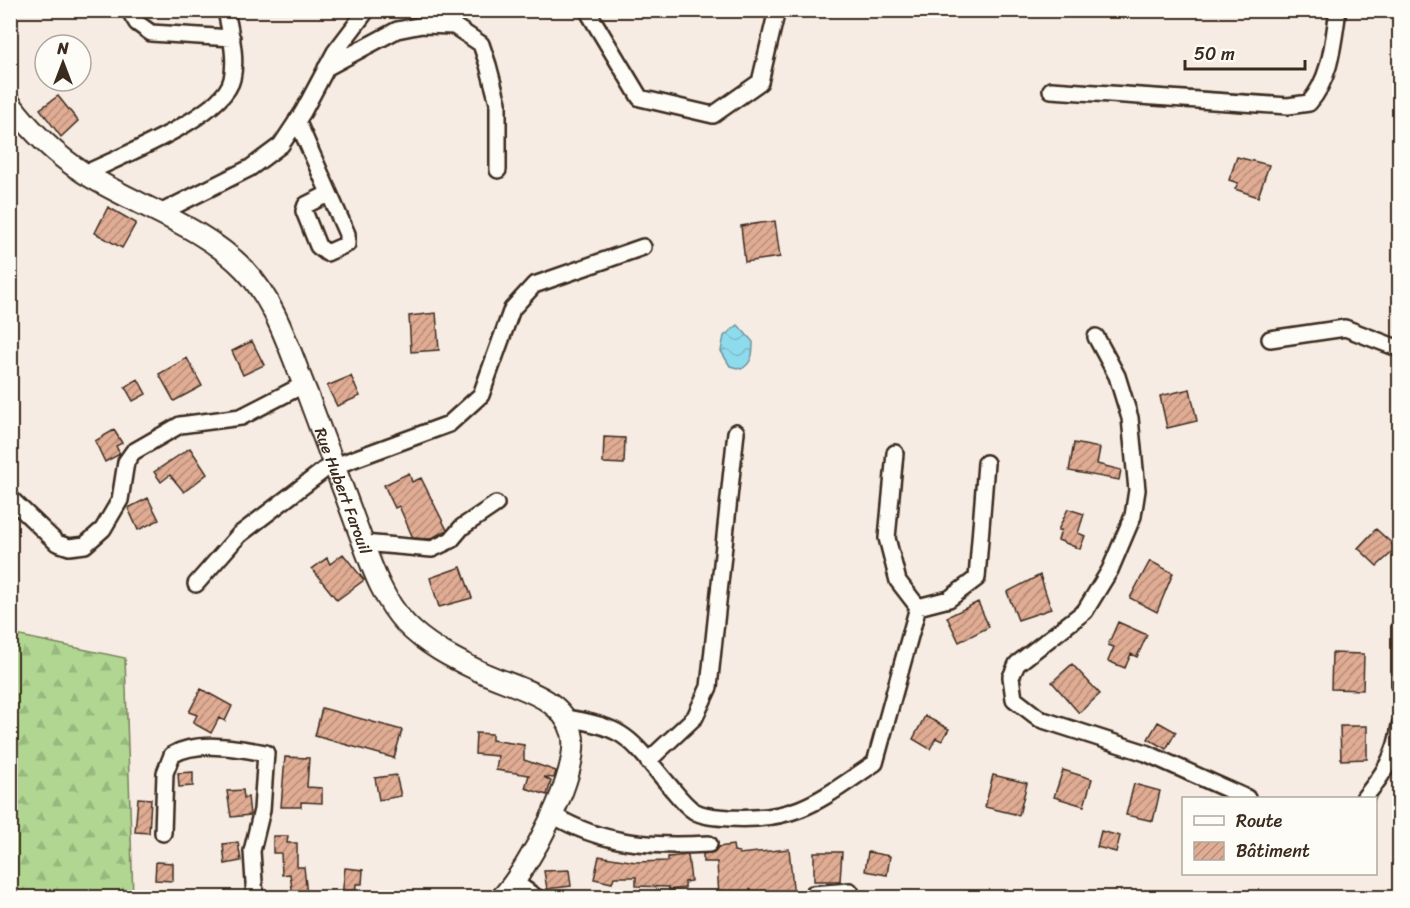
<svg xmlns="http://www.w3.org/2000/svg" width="1410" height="908" viewBox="0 0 1410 908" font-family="Sriracha,sans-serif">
	<defs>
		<pattern id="forest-firs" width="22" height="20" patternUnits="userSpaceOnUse" patternTransform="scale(1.5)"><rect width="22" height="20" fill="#b0d692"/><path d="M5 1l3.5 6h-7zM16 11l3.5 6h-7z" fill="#98b87d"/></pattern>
		<pattern id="water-waves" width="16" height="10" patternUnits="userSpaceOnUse" patternTransform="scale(1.5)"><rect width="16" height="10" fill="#8fdbee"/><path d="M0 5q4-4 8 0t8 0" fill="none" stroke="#7cbccc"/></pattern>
		<pattern id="building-hatch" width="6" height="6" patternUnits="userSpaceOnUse" patternTransform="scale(1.5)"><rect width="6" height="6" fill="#e0ac94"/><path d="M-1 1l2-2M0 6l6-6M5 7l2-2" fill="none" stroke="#b78c78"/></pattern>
	</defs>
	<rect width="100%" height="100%" fill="#f7ece3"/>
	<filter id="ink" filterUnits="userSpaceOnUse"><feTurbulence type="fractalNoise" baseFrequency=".0167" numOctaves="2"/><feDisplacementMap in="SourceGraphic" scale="12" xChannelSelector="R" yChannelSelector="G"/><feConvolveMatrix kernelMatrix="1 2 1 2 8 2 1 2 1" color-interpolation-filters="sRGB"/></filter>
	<g filter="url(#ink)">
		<path fill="url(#forest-firs)" stroke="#768058" stroke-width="1.5" d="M11 634 125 658 133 897H11Z"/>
		<path fill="url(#water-waves)" stroke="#6d949b" stroke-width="1.5" d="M738 325 753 342C753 354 752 364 741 369L730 366 721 351 724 336Z"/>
		<path fill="url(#building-hatch)" stroke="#3b2a1e" stroke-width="1.5" d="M58 96 78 121 61 137 40 109Z
			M1237 157 1269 165 1258 197 1235 189 1238 183 1229 180Z
			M108 207 136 223 122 248 95 233Z
			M775 221 780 257 745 262 741 226Z
			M436 313 439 350 411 352 409 316Z
			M252 341 264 365 243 375 232 351Z
			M187 358 202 386 174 401 159 374Z
			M351 376 360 396 337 406 327 386Z
			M138 379 146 394 133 401 125 387Z
			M1190 389 1197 421 1167 428 1160 396Z
			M114 430 122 443 116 446 120 454 105 462 95 441Z
			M604 437 625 438 624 464 603 463Z
			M1074 443 1100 448 1097 464 1121 470 1119 480 1069 471Z
			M190 448 207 474 184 492 170 475 161 482 154 472Z
			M409 473 412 482 421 478 447 530 430 539 413 538 399 506 395 508 384 485Z
			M148 498 159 520 138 530 128 508Z
			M1068 509 1084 514 1078 533 1085 536 1080 549 1058 540 1061 530H1058Z
			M1376 529 1397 548 1377 566 1358 548Z
			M343 554 364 580 337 600 312 569 327 558 330 564Z
			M1150 561 1173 573 1157 612 1130 598Z
			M461 567 472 598 439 607 430 578Z
			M1040 575 1051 609 1018 620 1007 592Z
			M978 602 989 627 959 642 947 617Z
			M1118 622 1147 635 1137 657 1131 654 1125 668 1108 661 1114 647 1108 645Z
			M1332 653 1364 654 1363 690 1331 689Z
			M1072 664 1100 694 1079 713 1052 682Z
			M201 689 232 706 225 721 219 718 211 733 193 723 197 715 189 712Z
			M322 708 402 730 394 758 315 736Z
			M925 716 949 729 942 741 936 738 930 749 913 739Z
			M1158 722 1176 732 1166 749 1148 739Z
			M1340 726H1367V759L1341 760Z
			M476 733 492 734V740L524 745V760L556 771 554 778 544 777 551 781 547 795 525 788 529 775 496 770 498 756 475 754Z
			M285 757 309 758 307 787 322 788V803L301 802V807H281Z
			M1063 770 1092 779 1084 806 1054 797Z
			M193 772V786L179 787 178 773Z
			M396 775 401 796 379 800 375 778Z
			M993 775 1027 783 1019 815 985 807Z
			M1134 784 1160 791 1153 821 1126 815Z
			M243 790 244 798 248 797 250 815 231 817 227 791Z
			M138 798 151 799 149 833 135 832Z
			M1101 831 1120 836 1116 852 1097 847Z
			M273 836H288L287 843H297V867H304L307 895 293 896 290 874 282 875 281 853H273Z
			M238 842 241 861 225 864 223 844Z
			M733 845 734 851 739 852V854L789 849 794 897H719L717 862H703V854L714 852 718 847Z
			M814 852H842L840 881H814Z
			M868 852 890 856 887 875 865 871Z
			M688 855 691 881 685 882V888L669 890 668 887 636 886V877H614L612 883 594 879 599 856 636 862 668 861V857Z
			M156 862 173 863V881L155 880Z
			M345 868 363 870 362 884H356L355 897H342Z
			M569 870 571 886 547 889 544 871Z"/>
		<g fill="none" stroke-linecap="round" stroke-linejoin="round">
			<g stroke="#3b2a1e" stroke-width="20">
				<path id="minor" d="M129 10 137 23 151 33 232 38
					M592 10 590 15 640 98 713 115 760 82 777 10
					M326 68 397 30 422 25 454 26 481 44 488 65 498 103V170
					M1051 90 1288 106 1309 103C1331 78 1333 43 1338 10
					M297 120 347 234V244L327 253 318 246 304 211 306 205 328 194
					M84 174C119 157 224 116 232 79 237 56 230 33 226 10
					M162 212 250 168 281 145 303 112 335 52 367 10
					M1096 337 1117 376 1130 418 1137 490 1133 516 1110 570 1085 611 1017 664 1011 677 1014 699 1040 719 1146 753 1247 798
					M1270 339 1345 328 1400 349
					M895 453 887 538 898 581 918 607 949 599 977 578 986 463
					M10 498 57 543 69 547 85 545 103 529 120 500 126 462 133 452 180 425 241 417 303 385
					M363 543 432 549 451 540 462 527 496 504
					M196 584 239 535 324 470 449 424 481 395 512 309 534 285 643 247
					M1400 627V685
					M565 718C627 727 630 739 668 784 676 793 684 805 694 811 704 817 718 817 729 818 798 822 821 799 875 763L918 607
					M648 761 695 717 709 687 736 432
					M1364 798C1383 775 1396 756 1400 725
					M553 815C602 845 653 847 709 844
					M163 833 165 773 172 755C197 740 238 748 266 753L262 810 252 851 255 898
					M513 881 537 898
					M811 898 813 894 850 891"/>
			</g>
			<g stroke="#3b2a1e" stroke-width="24">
				<g id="tertiary">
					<path id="s1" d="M10 103C31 131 54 154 84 173 136 206 200 224 244 269 276 302 290 352 307 393 323 437 340 480 356 524 369 558 380 597 406 624 425 644 452 658 477 670 509 687 561 693 572 733 582 771 528 870 501 898"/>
				</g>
			</g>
			<use href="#minor" stroke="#fdfcf7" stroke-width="15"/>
			<use href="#tertiary" stroke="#fdfcf7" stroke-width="20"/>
		</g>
	</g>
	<g text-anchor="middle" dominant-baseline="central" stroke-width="4.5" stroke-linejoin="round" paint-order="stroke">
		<g font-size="16" fill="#3b2a1e" stroke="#fdfcf7">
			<text stroke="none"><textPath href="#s1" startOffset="534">Rue Hubert Farouil</textPath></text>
		</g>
	</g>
	<rect width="1410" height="908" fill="none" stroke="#fdfcf7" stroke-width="36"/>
	<rect x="18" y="18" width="1374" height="872" fill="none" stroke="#3b2a1e" stroke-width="2" filter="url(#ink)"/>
	<rect x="1182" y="797" width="195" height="78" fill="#fdfcf7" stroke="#afa8a0" stroke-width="1.5"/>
	<rect x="1194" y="816" width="30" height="9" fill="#fdfcf7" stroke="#afa8a0" stroke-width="1.5"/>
	<text x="1236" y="827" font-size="18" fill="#3b2a1e">Route</text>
	<rect x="1194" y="842" width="30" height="18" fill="url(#building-hatch)" stroke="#afa8a0" stroke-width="1.5"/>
	<text x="1236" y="857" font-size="18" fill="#3b2a1e">Bâtiment</text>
	<g transform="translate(63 63)"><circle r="28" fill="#fdfcf7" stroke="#afa8a0" stroke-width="1.5"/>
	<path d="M0-4.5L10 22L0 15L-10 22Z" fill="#3b2a1e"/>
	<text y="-9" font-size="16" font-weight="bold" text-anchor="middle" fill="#3b2a1e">N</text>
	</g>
	<path d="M1185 60v9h120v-9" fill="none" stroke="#3b2a1e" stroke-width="3"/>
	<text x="1194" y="60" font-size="18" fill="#3b2a1e" stroke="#fdfcf7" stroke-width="4.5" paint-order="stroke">50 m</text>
</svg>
